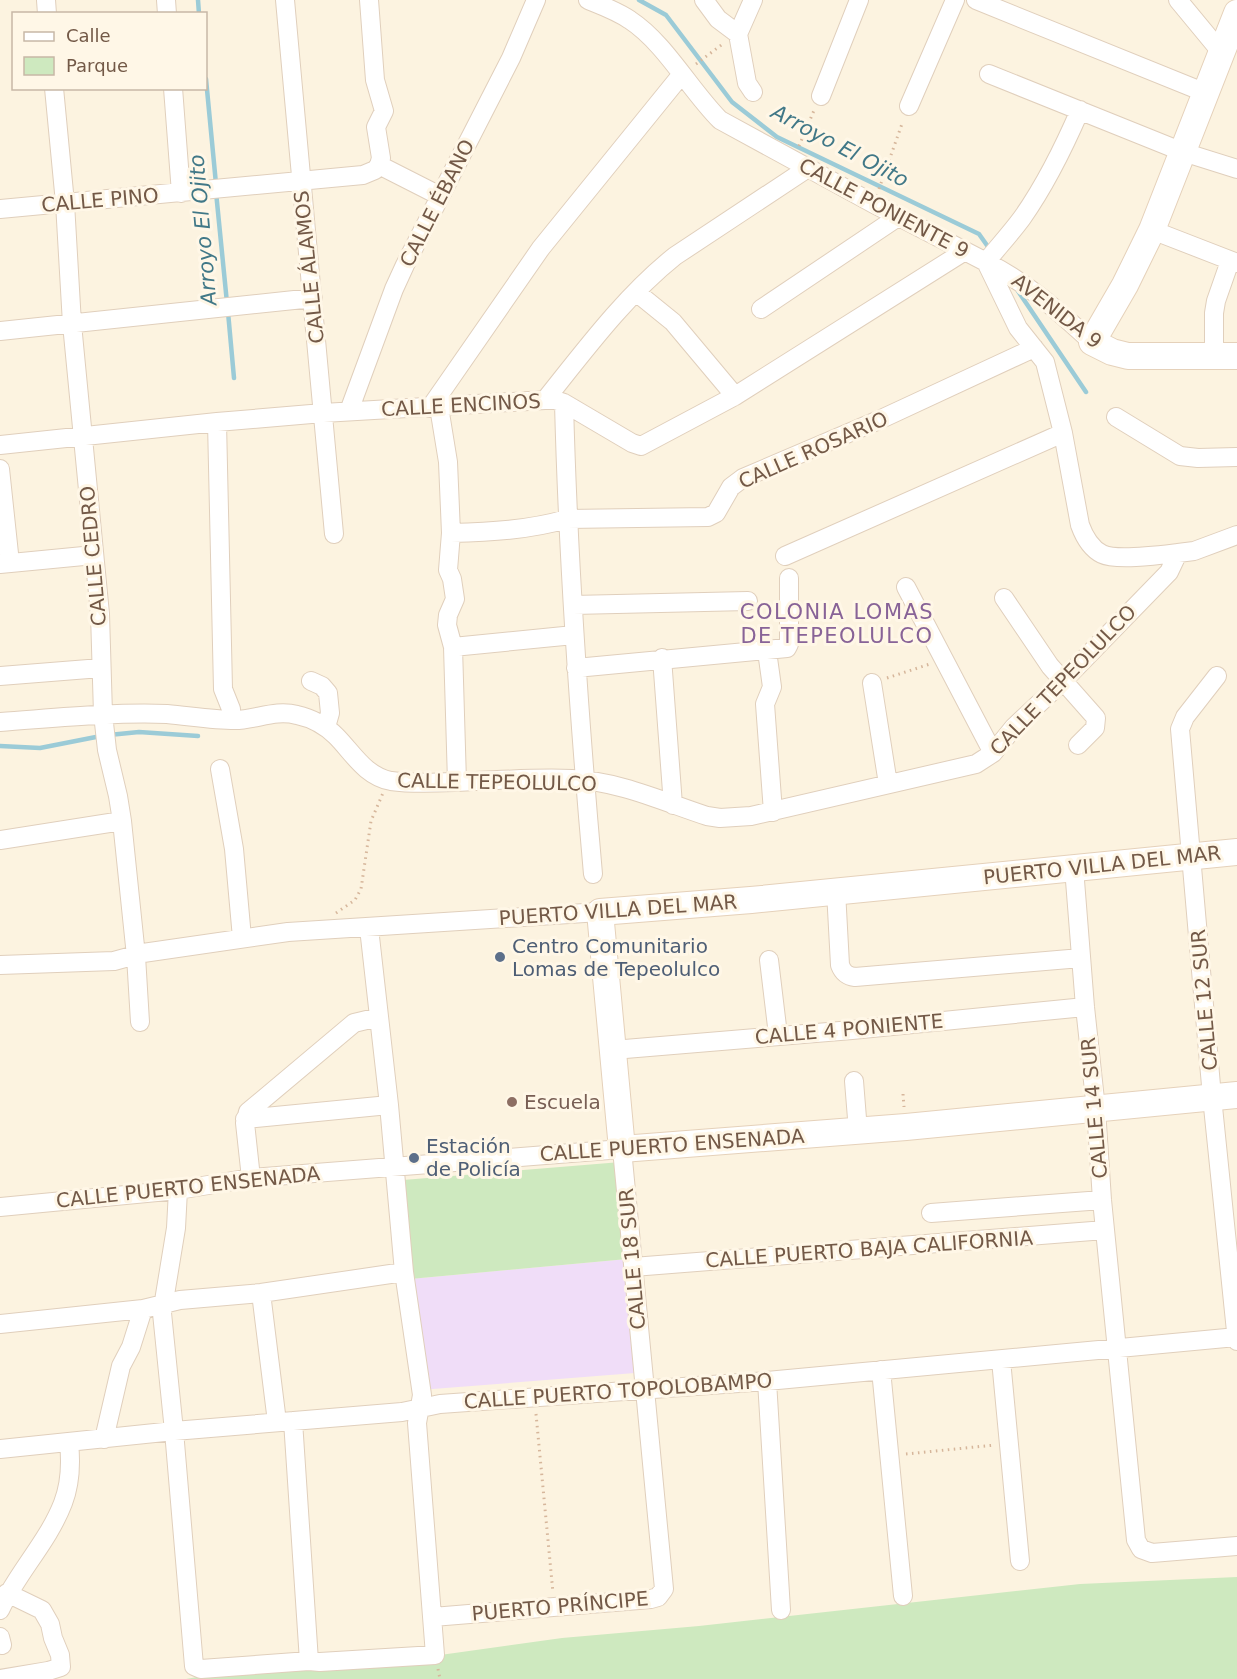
<svg xmlns="http://www.w3.org/2000/svg" width="1237" height="1679" viewBox="0 0 1237 1679" font-family="'DejaVu Sans',sans-serif">
	<rect width="100%" height="100%" fill="#fcf3e0"/>
	<path fill="#f0ddf8" d="M627 1259 635 1373 420 1390 410 1279Z"/>
	<path fill="#cee9bf" d="M621 1162 627 1259 410 1279 403 1180Z
		M1237 1577V1679H186L203 1676 383 1663 562 1638 699 1626 1080 1584Z"/>
	<g fill="none" stroke-linecap="round" stroke-linejoin="round">
		<path stroke="#9bcbd7" stroke-width="4.5" d="M198 0 199 14
			M639 0 666 15 732 102 777 137 979 234 991 251
			M206 79 216 184
			M216 192 227 303
			M1018 291 1086 392
			M228 312 234 378
			M109 735 139 732 198 736
			M0 746 40 748 101 736"/>
		<g stroke="#e0cfbc" stroke-width="20">
			<path id="street" d="M46 0 47 14
				M166 0 167 14
				M285 0C300 178 318 356 334 534
				M369 0 375 80 384 111 376 127 381 158 379 165
				M588 0C603 6 617 11 630 20 665 43 690 90 720 120L874 204 986 262 1018 328 1045 362 1063 433 1080 525C1084 536 1090 548 1102 554 1116 561 1161 555 1178 553
				M704 0 718 19 738 34 747 83 753 92
				M976 0 1206 93
				M1178 0 1221 52
				M738 34 753 0
				M989 74 1183 152 1237 169
				M54 88 65 203 72 324 100 614 103 714 107 750 118 796 122 821 136 956 140 1022
				M173 88 181 193
				M821 96 859 0
				M909 106 955 0
				M1080 110C1064 147 1046 184 1022 218 1011 233 998 247 986 262 1029 284 1057 310 1092 342
				M0 209 363 175 375 170 379 165 440 196
				M1152 230 1237 263
				M636 292 673 322 735 396
				M761 309 898 217
				M0 331 313 298
				M1214 356V313L1216 301 1230 261
				M545 400C585 350 625 296 675 256L808 168
				M564 403C568 560 579 717 593 874
				M439 407 448 462 451 533 448 570 452 579 455 599 448 615 447 625 453 647 457 782
				M430 408 541 248 682 74
				M349 411 394 289 405 265 511 58 536 0
				M1116 417 1180 456 1198 458 1237 457
				M217 422 223 689 231 709V720
				M0 445 217 422 323 413 545 400H555L564 403 632 443 641 446 735 396 965 251
				M0 469 10 563
				M451 533C490 532 529 530 567 519L708 517 716 513 731 487 743 478 879 420 1034 348
				M785 556 1063 433
				M0 564 94 555
				M906 587 993 753
				M1004 598 1050 666 1096 718 1095 728 1078 745
				M573 605 748 601
				M453 647 574 635
				M767 651 772 687 765 704 773 812
				M662 658 673 805
				M576 668 787 648 789 644V578
				M0 676 101 668
				M1217 676 1185 717 1180 729 1212 1097 1237 1341
				M311 681 322 686 328 693 330 713 326 727
				M872 683 888 784
				M0 722C56 718 111 712 167 714 190 716 212 720 235 720 256 720 275 709 297 715 311 718 326 726 336 736 353 753 365 776 391 781 412 784 433 783 454 782 493 781 533 777 572 779 618 781 664 802 707 816L720 818 751 816 976 764 993 753 1014 727 1062 682 1169 572 1178 553 1194 551 1237 535
				M220 769 234 849 242 938
				M0 840 122 821
				M1074 868 1085 1007 1096 1109 1102 1200 1136 1540 1141 1549 1152 1553 1237 1546
				M836 891 840 965C843 973 847 976 855 977L1081 958
				M769 960 778 1035
				M0 965 114 961 143 953 288 932 600 912
				M613 1050 852 1030 1085 1007
				M854 1081 858 1131
				M245 1119 389 1105
				M251 1178 245 1123 248 1112 354 1023 379 1017
				M178 1190 176 1228 162 1313 174 1431 194 1666 201 1669 309 1661 320 1662 435 1655 417 1423 422 1395 404 1272 389 1105 369 928
				M0 1207 178 1190 251 1178 622 1149 664 1589 658 1597 651 1599 433 1617
				M931 1213 1102 1200
				M633 1267 1105 1230
				M261 1293 277 1422
				M0 1324 143 1309 180 1300 261 1293 404 1272
				M1001 1360 1020 1561
				M881 1370 903 1596
				M767 1381 781 1610
				M293 1421 309 1661
				M104 1439 121 1366 131 1347 143 1309
				M0 1449 174 1431 402 1412 440 1404 767 1381 1237 1337
				M0 1610C17 1573 48 1542 63 1503 70 1485 71 1462 69 1443
				M0 1637 2 1645
				M0 1679 48 1671 61 1667 60 1655 53 1638 50 1624 42 1610 7 1593"/>
		</g>
		<g stroke="#e5d1ba" stroke-width="28">
			<path id="secondary" d="M1237 13 1152 230 1125 285 1092 342 1112 352 1128 356H1237
				M1237 852 751 900 600 912 622 1149 906 1127 1237 1095"/>
		</g>
		<path stroke="#d6b69b" stroke-width="3" stroke-dasharray="1.5 4.5" stroke-linecap="butt" d="M696 64 724 43
			M799 146 815 108
			M879 189 903 121
			M887 678 930 664
			M336 913 355 900 361 889 371 821 383 793
			M903 1094 904 1107
			M536 1414 553 1593
			M906 1454 995 1445
			M438 1669 440 1679"/>
		<use href="#street" stroke="#fff" stroke-width="18"/>
		<use href="#secondary" stroke="#fff" stroke-width="26"/>
	</g>
	<g fill="#5c6f8a" stroke="#fff7e7" stroke-width="2">
		<circle cx="500" cy="957" r="6"/>
		<circle cx="414" cy="1158" r="6"/>
	</g>
	<circle fill="#8d6e63" stroke="#fff7e7" stroke-width="2" cx="512" cy="1102" r="6"/>
	<g text-anchor="middle" dominant-baseline="central" stroke-width="6" stroke-linejoin="round" paint-order="stroke">
		<g font-size="20" fill="#735947" stroke="#fff7e7">
			<text transform="translate(100 200) rotate(-5)">CALLE PINO</text>
			<text transform="translate(437 203) rotate(-63)">CALLE ÉBANO</text>
			<text transform="translate(884 208) rotate(28)">CALLE PONIENTE 9</text>
			<text transform="translate(309 267) rotate(-96)">CALLE ÁLAMOS</text>
			<text transform="translate(1057 311) rotate(38)">AVENIDA 9</text>
			<text transform="translate(461 405) rotate(-3)">CALLE ENCINOS</text>
			<text transform="translate(813 450) rotate(-24)">CALLE ROSARIO</text>
			<text transform="translate(93 556) rotate(-95)">CALLE CEDRO</text>
			<text transform="translate(1063 680) rotate(-46)">CALLE TEPEOLULCO</text>
			<text transform="translate(497 782) rotate(1)">CALLE TEPEOLULCO</text>
			<text transform="translate(1102 865) rotate(-6)">PUERTO VILLA DEL MAR</text>
			<text transform="translate(618 910) rotate(-4)">PUERTO VILLA DEL MAR</text>
			<text transform="translate(1204 1000) rotate(-95)">CALLE 12 SUR</text>
			<text transform="translate(849 1029) rotate(-5)">CALLE 4 PONIENTE</text>
			<text transform="translate(1094 1108) rotate(-95)">CALLE 14 SUR</text>
			<text transform="translate(672 1145) rotate(-4)">CALLE PUERTO ENSENADA</text>
			<text transform="translate(188 1187) rotate(-6)">CALLE PUERTO ENSENADA</text>
			<text transform="translate(869 1249) rotate(-4)">CALLE PUERTO BAJA CALIFORNIA</text>
			<text transform="translate(632 1259) rotate(-95)">CALLE 18 SUR</text>
			<text transform="translate(618 1391) rotate(-4)">CALLE PUERTO TOPOLOBAMPO</text>
			<text transform="translate(560 1606) rotate(-5)">PUERTO PRÍNCIPE</text>
		</g>
		<g font-size="20" fill="#4e5e75" stroke="#fff7e7" text-anchor="start">
			<text x="512" y="946">Centro Comunitario<tspan x="512" dy="23">Lomas de Tepeolulco</tspan></text>
			<text x="426" y="1146">Estación<tspan x="426" dy="23">de Policía</tspan></text>
		</g>
		<g font-size="20" fill="#785e54" stroke="#fff7e7" text-anchor="start">
			<text x="524" y="1102">Escuela</text>
		</g>
		<g font-size="21" font-style="italic" fill="#417887" stroke="#fff7e7">
			<text transform="translate(840 146) rotate(28)">Arroyo El Ojito</text>
			<text transform="translate(203 230) rotate(-95)">Arroyo El Ojito</text>
		</g>
		<g font-size="21" letter-spacing="1.5" fill="#886397" stroke="#fff7e7">
			<text x="837" y="612">COLONIA LOMAS<tspan x="837" dy="24">DE TEPEOLULCO</tspan></text>
		</g>
	</g>
	<rect x="12" y="12" width="195" height="78" fill="#fff7e7" stroke="#c7b8a7" stroke-width="1.5"/>
	<rect x="24" y="32" width="30" height="9" fill="#ffffff" stroke="#c7b8a7" stroke-width="1.5"/>
	<text x="66" y="42" font-size="18" fill="#735947">Calle</text>
	<rect x="24" y="57" width="30" height="18" fill="#cee9bf" stroke="#c7b8a7" stroke-width="1.5"/>
	<text x="66" y="72" font-size="18" fill="#735947">Parque</text>
</svg>
